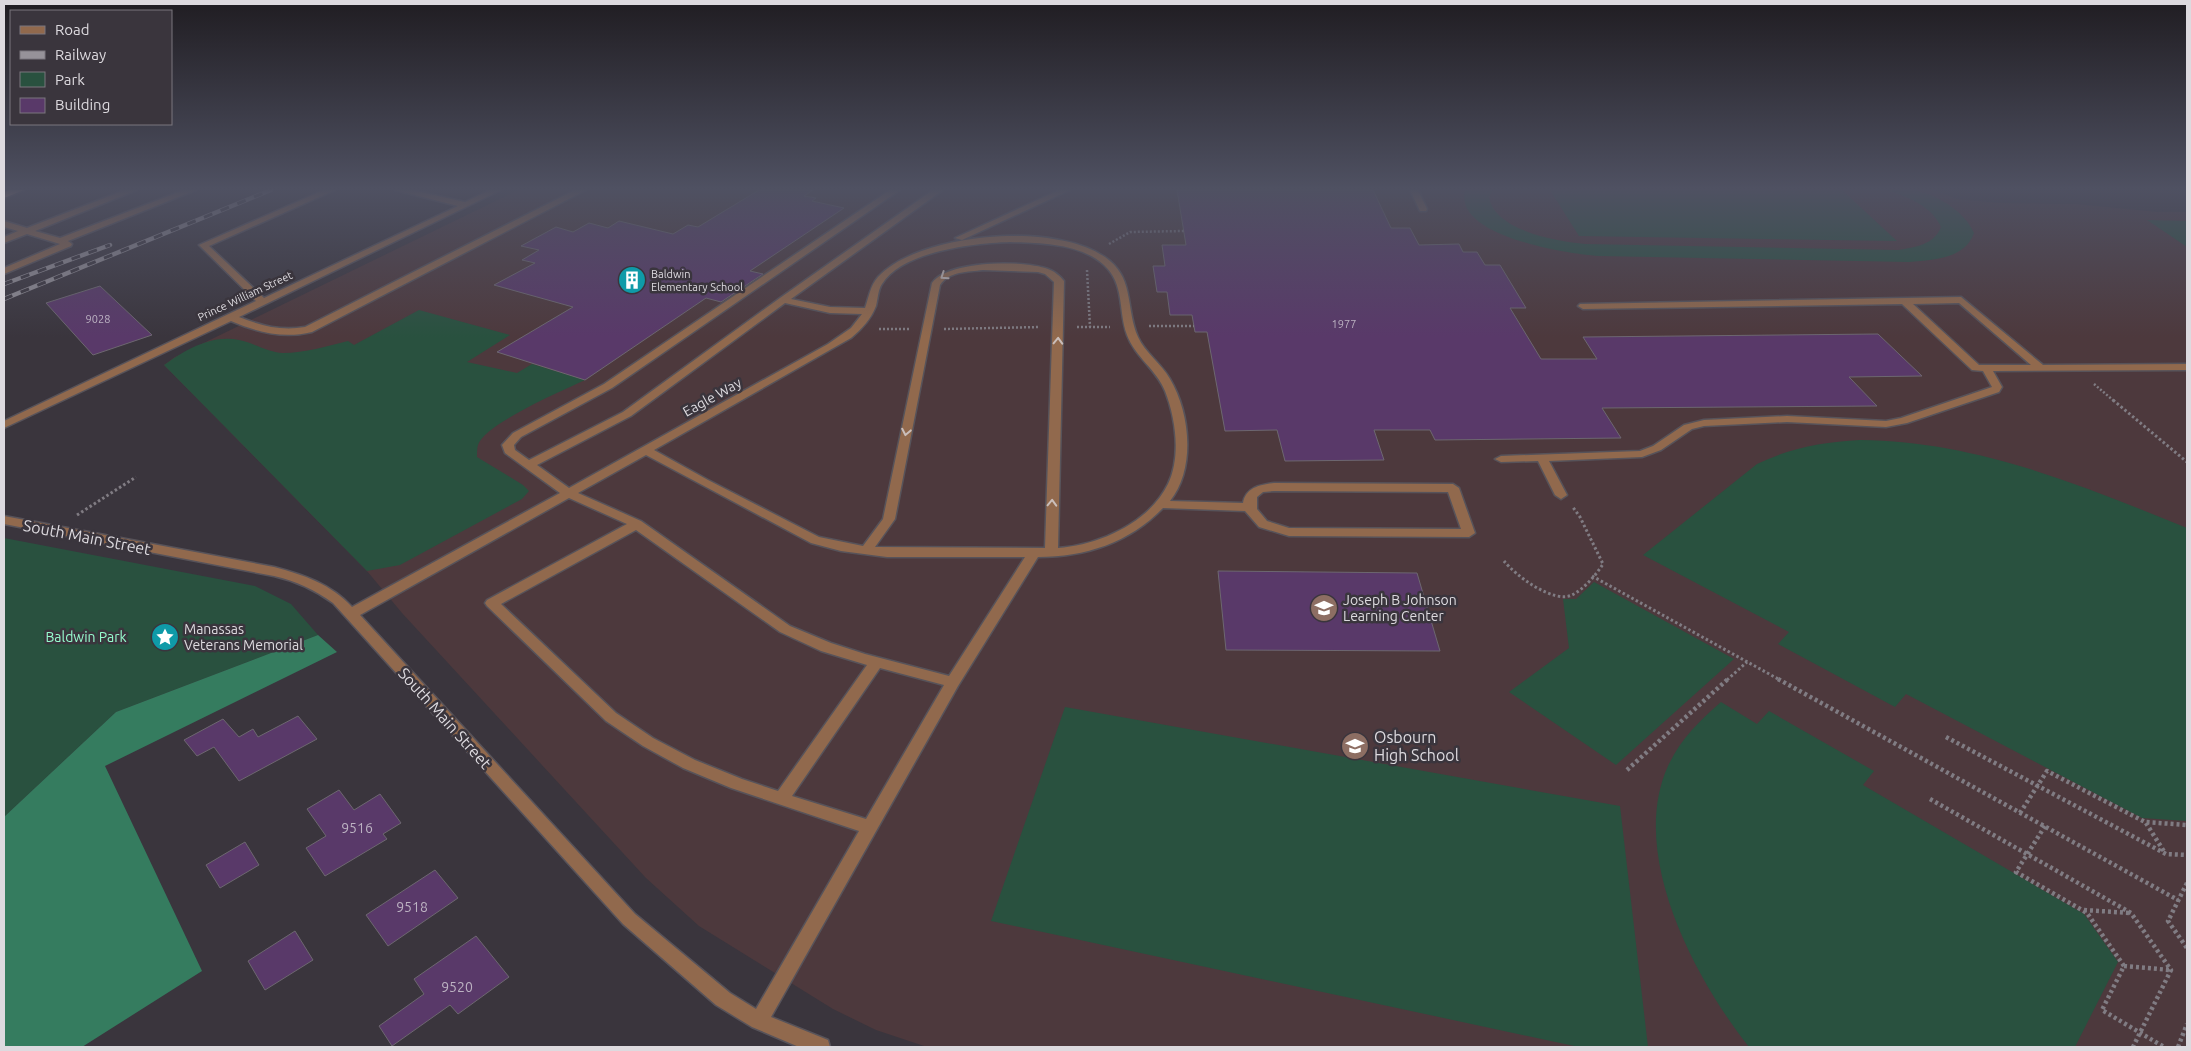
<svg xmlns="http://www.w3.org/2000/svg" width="2191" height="1051" viewBox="0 0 2191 1051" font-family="Ubuntu,sans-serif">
	<rect width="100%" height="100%" fill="#3a353d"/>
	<path fill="#4d393d" d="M518 190H1934L1957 199 1999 203 2076 204 2158 212H2187V1047H927L876 1030 833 1009 699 926 646 878 402 613 367 571 164 365 175 357Z"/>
	<path fill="#29513f" d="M1465 190H1493L1489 197C1495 231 1556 241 1585 244L1898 250C1915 247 1934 245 1941 227 1932 206 1908 197 1887 190 1897 190 1910 188 1919 191 1940 197 1965 212 1974 233 1965 259 1933 260 1909 262L1599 256C1570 254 1453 237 1465 190Z
		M1550 190H1842L1897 241 1579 236Z
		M2147 220 2187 221V247Z
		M419 310 510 335 467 362 517 373 532 364 585 380C564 390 484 424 478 445 477 448 477 453 477 457L523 485 529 491 522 499 400 565 367 571 164 365C185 350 212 334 239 340 254 343 267 352 283 353 305 353 327 346 348 341L354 345Z
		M1860 440C1976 441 2081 485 2187 528V821L2142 818 1906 694 1895 707 1778 644 1789 632 1643 555 1757 464C1790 448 1823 442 1860 440Z
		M4 538 255 586 291 604 318 635 116 712 4 817Z
		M1594 582 1734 659 1616 765 1509 692 1569 648 1563 599H1576Z
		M1721 702 1757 724 1769 711 1874 771 1863 785 2084 914 2118 962 2075 1047H1749C1695 979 1628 854 1668 766 1680 740 1699 721 1721 702Z
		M1065 707 1620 806 1648 1047H1579L991 921Z"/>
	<path fill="#357c5f" d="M318 635 337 652 105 766 202 971 82 1047H4V817L116 712Z"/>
	<path fill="#593969" stroke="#6d6770" d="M759 190H813L804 196 816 198 812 201 844 208 750 271 763 274 721 302 706 298 585 380 497 352 573 307 494 285 535 263 522 260 539 250 521 246 556 227 573 232 589 223 608 228 619 221 673 234 688 225 698 227Z
		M1177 190H1373L1391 228H1410L1419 245 1459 244 1463 252H1477L1485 265H1500L1526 308H1510L1541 359H1597L1583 337 1878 334 1922 376 1849 377 1877 406 1602 408 1621 438 1435 440 1430 430H1374L1384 460 1285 461 1277 430 1225 431 1207 332H1195L1192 315H1170L1167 292H1157L1153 266H1165L1162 245H1186Z
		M100 286 152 335 93 355 46 303Z
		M1218 571 1417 573 1440 651 1226 650Z
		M298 716 317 739 239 781 214 747 197 756 184 740 223 719 239 737 253 729 258 737Z
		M339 790 354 810 380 794 401 823 383 834 387 839 325 876 306 848 326 836 307 809Z
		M245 842 259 865 220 888 206 865Z
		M435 870 458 898 388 946 366 915Z
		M295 931 313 960 265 990 248 961Z
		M476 936 509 977 458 1014 450 1005 392 1046 379 1026 424 994 414 979Z"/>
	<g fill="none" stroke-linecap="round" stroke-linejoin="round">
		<g stroke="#57535a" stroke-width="3">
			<path id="minor" d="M125 190H137L35 231 60 238 184 190H196L68 241 72 244 71 246 4 274V268L60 244 27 234 4 243V237L18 231 4 227V221L27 228Z
				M324 190H335L209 246 264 298 458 206 395 190H411L465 202 490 190H501L239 317C262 326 281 331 305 327L575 190H586L312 332C283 339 257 332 231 321L4 428V421L256 301 199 245Z
				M890 190H900L612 388 521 437 514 445 515 450 529 460 623 412 780 298 933 190H943L791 299 830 307 865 308C869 297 870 286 878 277 919 232 1063 220 1110 261 1134 281 1126 310 1138 337 1145 353 1161 363 1170 379 1190 413 1196 468 1170 501L1243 503C1246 487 1260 485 1274 483L1453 484 1459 488 1475 533 1469 537 1289 536 1259 527 1245 511 1163 508C1129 543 1085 557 1038 557L958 686 771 1017 828 1040 830 1047H799L752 1027 716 1005 623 924 333 603C315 590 296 581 274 576L4 524V516L274 567C304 575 331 584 352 607L560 493 505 453 502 445 513 433 604 384ZM1010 242C1040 243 1080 243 1104 265 1125 284 1118 311 1127 335 1135 357 1157 370 1165 391 1176 419 1181 457 1168 484 1149 523 1099 545 1058 548L1064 281C1060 276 1054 271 1048 269 1024 260 948 260 932 283L883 519 863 546 819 537 708 480 654 450 851 338C862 329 871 319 876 306 878 298 878 290 882 284 902 251 975 243 1010 242ZM983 270 1038 272 1045 274 1054 282 1045 548 875 547 895 519 940 285C949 271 968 272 983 270ZM785 303 830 313 862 314 851 328 828 344 569 488 537 465 631 416ZM646 455 811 543 841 551 887 557H1025L949 676 865 654 831 643 790 626 641 521 578 493ZM1274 491 1448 492 1461 529 1289 528 1267 521 1257 509V497L1263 492ZM569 498 627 524 487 600 485 603 487 606 606 721 643 746 683 768 731 788 859 831 756 1009 730 993 635 914 360 615ZM636 530 780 632 821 651 867 665 778 791 742 779 695 760 653 738 616 713 501 604ZM880 668 944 685 866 819 792 796Z
				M1059 190H1070L962 240 955 238Z
				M1410 190H1418L1427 209 1426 211H1420Z
				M1961 297 2043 365 2187 364V370L1993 371 2002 387 1999 392 1907 423 1886 427 1787 422 1704 426 1692 429 1661 450 1642 457 1549 461 1567 495 1561 499 1555 495 1538 461 1501 462 1495 459 1501 456 1640 451 1653 446 1684 425 1704 420 1787 416 1886 421 1901 418 1992 387 1983 371 1972 370 1902 304 1583 309 1578 306 1580 304ZM1959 303 2031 365H1979L1913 304Z"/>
		</g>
		<g stroke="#57535a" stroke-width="3">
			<path id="highway" d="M9 190H24L4 198V192Z"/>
		</g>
		<path stroke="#807c83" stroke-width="2.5" stroke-dasharray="2 2" stroke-linecap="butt" d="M1109 244 1130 232 1184 231
			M1087 270 1090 327
			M1149 326H1194
			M1077 327H1110
			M879 329H910
			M944 329 1040 327
			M2094 384 2114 401"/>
		<path stroke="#807c83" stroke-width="3" stroke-dasharray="2.5 2.5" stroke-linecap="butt" d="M2113 400 2187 462
			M77 515 136 477
			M1504 561C1515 575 1553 604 1572 595 1584 589 1596 575 1603 564L1580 517 1572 506
			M1592 576 1780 680
			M1727 680 1747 662"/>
		<path stroke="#807c83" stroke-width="4.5" stroke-dasharray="3 3" stroke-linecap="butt" d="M1778 679 2178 900
			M1946 737 2166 854 2187 855
			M1627 770 1728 679
			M1930 799 2131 913 2171 970 2133 1047
			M2020 813 2047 771 2145 822 2187 825
			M2146 823 2165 853
			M2045 826 2016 872 2087 913 2124 966 2102 1010 2164 1047
			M2187 883 2168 921 2187 948
			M2084 910 2130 913
			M2124 966 2170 970
			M2178 1047 2187 1024"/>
		<use href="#minor" fill="#91694d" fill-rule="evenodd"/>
		<use href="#highway" fill="#f2b68e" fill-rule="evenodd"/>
		<g stroke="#969299" stroke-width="4.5">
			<path id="rail" d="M4 284 110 245
				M4 299 271 190"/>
		</g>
		<use href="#rail" stroke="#3a353d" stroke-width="3" stroke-dasharray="9" stroke-linecap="butt"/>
	</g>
	<defs><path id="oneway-chevron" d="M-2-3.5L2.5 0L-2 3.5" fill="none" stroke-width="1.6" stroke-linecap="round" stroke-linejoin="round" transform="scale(1.25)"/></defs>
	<g stroke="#cabeba">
		<use href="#oneway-chevron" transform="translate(944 276) rotate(146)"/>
		<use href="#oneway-chevron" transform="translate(1058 341) rotate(-88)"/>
		<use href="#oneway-chevron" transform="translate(906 432) rotate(101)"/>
		<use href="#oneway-chevron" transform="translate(1052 503) rotate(-88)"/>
	</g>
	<linearGradient id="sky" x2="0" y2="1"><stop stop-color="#201d22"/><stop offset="0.56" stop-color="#4f5162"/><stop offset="1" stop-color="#4f5162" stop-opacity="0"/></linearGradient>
	<rect width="2191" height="337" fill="url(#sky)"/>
	<defs>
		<g id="building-disc" transform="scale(1.4375)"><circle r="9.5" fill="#0f9aa8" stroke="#3a353d"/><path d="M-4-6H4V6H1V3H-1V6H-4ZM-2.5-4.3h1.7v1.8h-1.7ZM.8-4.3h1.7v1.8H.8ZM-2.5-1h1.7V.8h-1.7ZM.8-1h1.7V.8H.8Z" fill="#fff"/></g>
		<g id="school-disc" transform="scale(1.4375)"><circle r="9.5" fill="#8d6e63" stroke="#3a353d"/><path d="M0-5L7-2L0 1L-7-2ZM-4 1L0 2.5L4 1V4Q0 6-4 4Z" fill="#fff"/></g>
		<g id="sight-disc" transform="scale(1.4375)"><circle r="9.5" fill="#0f9aa8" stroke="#3a353d"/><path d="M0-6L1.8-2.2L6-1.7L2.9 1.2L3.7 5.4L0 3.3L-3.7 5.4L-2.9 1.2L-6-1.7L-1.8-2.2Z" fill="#fff"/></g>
	</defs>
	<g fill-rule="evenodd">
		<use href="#building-disc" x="632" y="280"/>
		<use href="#school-disc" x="1324" y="608"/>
		<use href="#sight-disc" x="165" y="637"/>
		<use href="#school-disc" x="1355" y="746"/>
	</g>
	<g text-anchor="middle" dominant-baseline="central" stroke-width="5" stroke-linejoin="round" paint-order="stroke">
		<g font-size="11" fill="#dddadf" stroke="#3a353d" text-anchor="start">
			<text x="651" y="274">Baldwin<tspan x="651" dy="13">Elementary School</tspan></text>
		</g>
		<g font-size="11" fill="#dddadf" stroke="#3a353d">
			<text transform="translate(245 296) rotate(-25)">Prince William Street</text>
		</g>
		<g font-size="11" fill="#bcb2c2">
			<text x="98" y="319">9028</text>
			<text x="1344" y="324">1977</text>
		</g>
		<g font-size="14" fill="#dddadf" stroke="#3a353d">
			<text transform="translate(712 397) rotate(-29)">Eagle Way</text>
		</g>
		<g font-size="14" fill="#dddadf" stroke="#3a353d" text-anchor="start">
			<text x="1343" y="600">Joseph B Johnson<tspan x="1343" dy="16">Learning Center</tspan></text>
			<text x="184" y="629">Manassas<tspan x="184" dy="16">Veterans Memorial</tspan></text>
		</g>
		<g font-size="14" fill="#96fcce" stroke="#3a353d">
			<text x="86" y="637">Baldwin Park</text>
		</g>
		<g font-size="14" fill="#bcb2c2">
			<text x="357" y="828">9516</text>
			<text x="412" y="907">9518</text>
			<text x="457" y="987">9520</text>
		</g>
		<g font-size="16" fill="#dddadf" stroke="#3a353d">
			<text transform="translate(87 537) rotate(11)">South Main Street</text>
			<text transform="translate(445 718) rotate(48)">South Main Street</text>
		</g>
		<g font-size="16" fill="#dddadf" stroke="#3a353d" text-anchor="start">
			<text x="1374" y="737">Osbourn<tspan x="1374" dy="18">High School</tspan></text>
		</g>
	</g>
	<rect width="2191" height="1051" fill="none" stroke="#dddadf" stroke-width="10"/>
	<rect x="10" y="10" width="162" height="115" fill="#3a353d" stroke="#7b777e"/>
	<rect x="20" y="26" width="25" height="8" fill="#91694d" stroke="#7b777e"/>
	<text x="55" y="35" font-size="15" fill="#dddadf">Road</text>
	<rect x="20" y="51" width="25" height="8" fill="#969299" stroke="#7b777e"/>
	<text x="55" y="60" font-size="15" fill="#dddadf">Railway</text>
	<rect x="20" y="72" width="25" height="15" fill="#29513f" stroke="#7b777e"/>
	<text x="55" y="85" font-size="15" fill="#dddadf">Park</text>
	<rect x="20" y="98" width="25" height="15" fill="#593969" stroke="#7b777e"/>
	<text x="55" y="110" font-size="15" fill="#dddadf">Building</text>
</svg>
